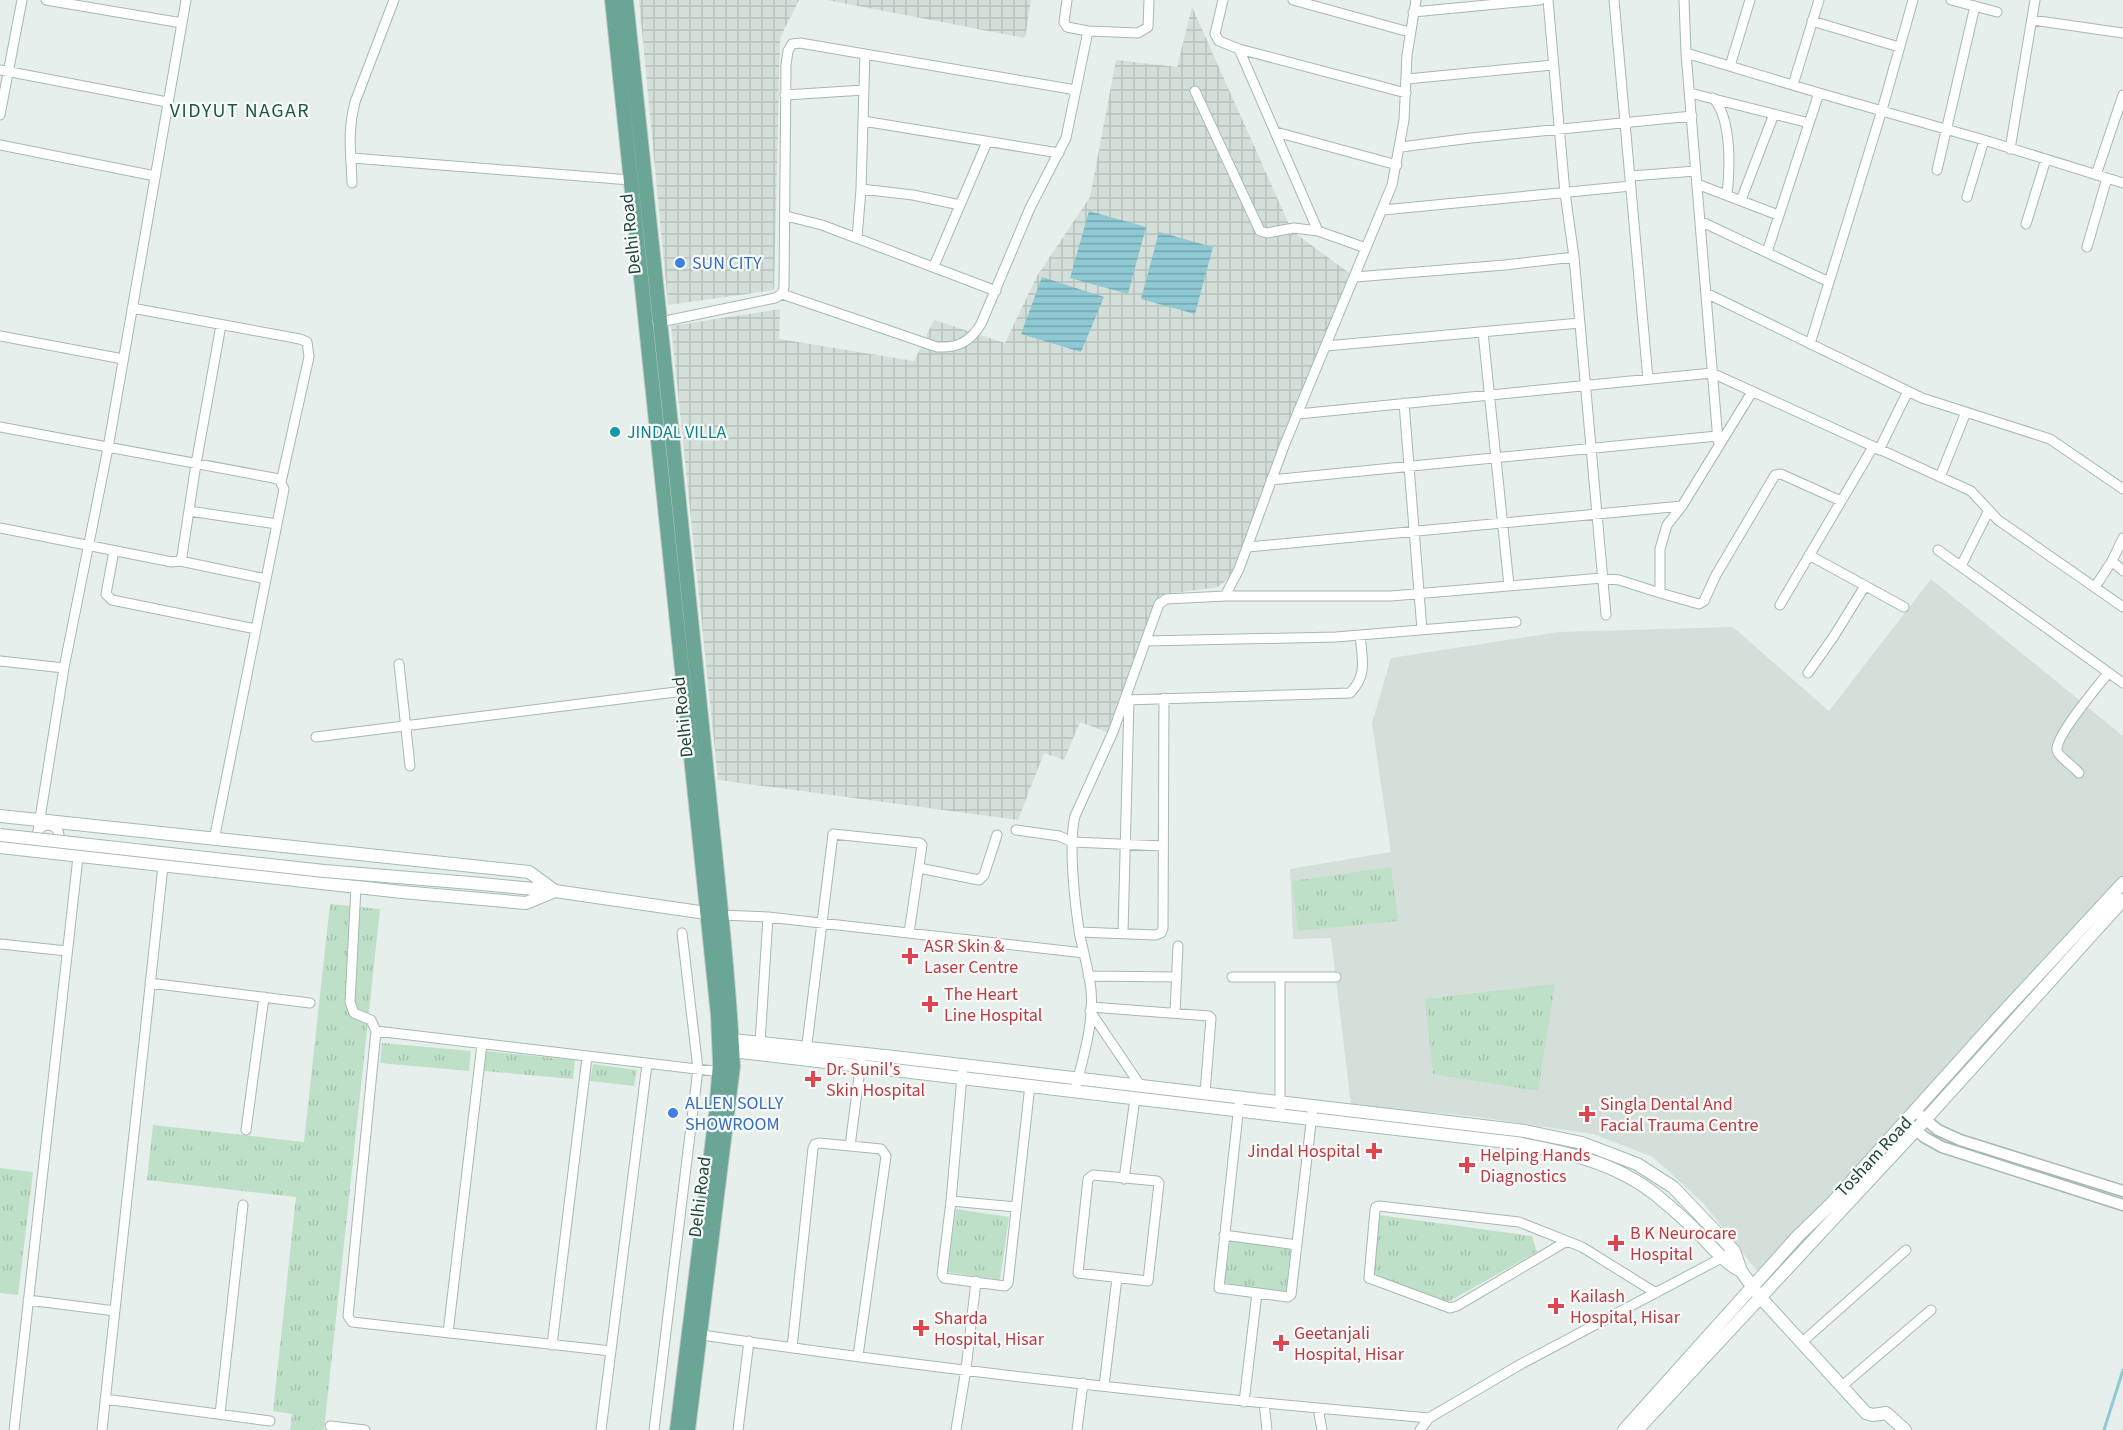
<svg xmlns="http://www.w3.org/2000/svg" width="2123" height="1430" viewBox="0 0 2123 1430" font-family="'Source Sans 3',sans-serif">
	<defs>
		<pattern id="industrial-grid" width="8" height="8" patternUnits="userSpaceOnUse" patternTransform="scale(1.5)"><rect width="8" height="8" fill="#d4dfda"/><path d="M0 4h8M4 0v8" fill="none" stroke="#b6c1bc"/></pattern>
		<pattern id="park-tufts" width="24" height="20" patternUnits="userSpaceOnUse" patternTransform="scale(1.5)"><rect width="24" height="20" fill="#bfe0c8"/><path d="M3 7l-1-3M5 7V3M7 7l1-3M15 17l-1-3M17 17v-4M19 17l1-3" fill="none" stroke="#a4c1ad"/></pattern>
		<pattern id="water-rules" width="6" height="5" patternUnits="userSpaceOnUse" patternTransform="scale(1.5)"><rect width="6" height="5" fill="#8ec9d4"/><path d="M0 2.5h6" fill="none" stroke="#74a5ad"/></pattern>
	</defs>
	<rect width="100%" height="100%" fill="#e6efeb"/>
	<path fill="#d4dfda" d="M1931 579 2123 736V876L1759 1273 1703 1203 1653 1157 1593 1134 1471 1116 1351 1105 1331 938 1293 939 1290 869 1391 852 1372 723 1391 658 1559 632 1733 627 1829 711Z"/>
	<path fill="url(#industrial-grid)" d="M639 0H799L780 38 774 290 668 305Z
		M827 0H1031L1025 38Z
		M1192 7 1292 231 1352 275 1230 577 1218 587 1160 595 1107 732 1080 722 1064 760 1044 753 1018 820 718 780 671 326 780 309 779 339 914 361 934 320 1005 343 1037 276 1090 197 1116 60 1177 67Z"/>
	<path fill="url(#park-tufts)" d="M1391 867 1398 921 1298 931 1292 881Z
		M330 904 380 909 324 1430H290L292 1414 273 1411 296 1197 147 1180 153 1125 304 1142Z
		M1555 984 1538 1091 1433 1074 1425 999Z
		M382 1043 471 1051 469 1071 380 1063Z
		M486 1051 575 1060 573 1079 484 1071Z
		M593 1064 637 1070 634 1086 590 1081Z
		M0 1168 33 1172 18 1295 0 1293Z
		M956 1209 1009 1217 1000 1280 947 1272Z
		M1379 1215 1532 1236 1537 1252 1446 1303 1373 1276Z
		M1230 1241 1291 1249 1286 1293 1224 1285Z"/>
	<path fill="url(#water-rules)" d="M1089 211 1146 227 1128 294 1070 278Z
		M1159 232 1213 247 1195 314 1141 299Z
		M1042 277 1104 297 1081 352 1021 334Z"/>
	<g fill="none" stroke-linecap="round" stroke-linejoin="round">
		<path stroke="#8ec9d4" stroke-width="3" d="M2104 1430 2123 1370"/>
		<g stroke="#a8b8b2" stroke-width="11">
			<path id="minor" d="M46 0 182 23
				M1067 0 1064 22 1067 27 1088 31 1138 33 1148 27 1149 0
				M1223 0 1215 34 1219 41 1239 49 1406 93
				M1293 0 1409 32
				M1548 0 1565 193 1574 257 1606 615
				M1614 0 1648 379
				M1684 0 1686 53 1718 441
				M1951 0 1997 12
				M1413 12 1540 0
				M2032 20 2123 33
				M1812 21 1899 47
				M1239 49 1318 231 1366 248
				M1686 53 1819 93 1984 140 2123 183
				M1730 66 1750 0
				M0 70 167 102
				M1407 79 1553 65
				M1793 85 1819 0
				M1195 91 1260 231 1267 233 1294 228 1318 231
				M1690 93 1809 123
				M785 95 864 90
				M1713 98C1732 118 1730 169 1727 195
				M0 115 22 0
				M863 121 1059 153
				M1276 132 1397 165
				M0 145 155 176
				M1401 147 1471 138 1692 116
				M2010 149 2035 0
				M352 158 630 180
				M1937 170 1975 6
				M2096 175 2123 95
				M1631 176 1696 171
				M352 183C351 152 347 133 355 102L394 0
				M1697 184 1778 215
				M861 189 913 195 960 205
				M1967 197 1984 140
				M1741 200 1774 114
				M1383 210 1631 186
				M786 216 822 225 996 291
				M1700 221 1829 282
				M2026 224 2046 159
				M857 238 861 189 865 54
				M2087 247 2107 178
				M1767 252 1819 93
				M934 266 987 142
				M1355 277 1505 265 1574 257
				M1706 293 1922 398 2050 439 2123 489
				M782 294 784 287 786 65 788 51 792 44 800 43 1076 90
				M132 308 300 339 307 342 309 357 281 482
				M656 323 775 298 782 294 937 347C958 348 970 342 981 324L1030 208 1066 138 1088 31
				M1483 332 1509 586
				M0 336 123 359
				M1810 344 1882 110 1913 0
				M1326 346 1580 323
				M1404 403 1422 630
				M1298 414 1712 373 1971 491 1998 520 2123 607
				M0 427 279 479 284 489 214 840
				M1879 450 1908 391
				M1940 477 1966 412
				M1271 480 1717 436
				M189 511 277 524
				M0 528 172 562 180 561 182 556 196 464 221 325
				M1248 547 1682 506
				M1938 550 2123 683
				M114 551 106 594 112 600 256 629
				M1809 555 1904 607
				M180 561 266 579
				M2112 561 2123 571
				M1961 566 1989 510
				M2095 587 2112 561 2123 538
				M1660 593 1699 604 1704 601 1716 575 1775 475 1781 474 1841 501
				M1225 596H1391L1602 578 1619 580 1660 593V549L1667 525 1682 506 1752 392
				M1780 605 1873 447
				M1146 641 1336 637 1516 622
				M0 661 64 668
				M399 664 410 766
				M1808 673 1834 636 1865 586
				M1125 700 1350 693C1368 675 1362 659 1360 635
				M316 737 684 691
				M2079 773C2075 768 2057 755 2057 750 2055 736 2099 685 2108 673
				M37 836a11 11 0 1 1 22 0a11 11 0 1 1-22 0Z
				M1016 830 1059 836 1073 842 1163 846
				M38 831 64 668 108 448 186 0
				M919 868 979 880 984 875 997 835
				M356 887 350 1002 354 1013 371 1020 376 1031 348 1316 352 1322 611 1351
				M720 915 768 917 1084 953
				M1079 932 1155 935 1161 933 1163 928 1164 698
				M1123 933 1129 700
				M0 944 67 951
				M1088 976 1177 977
				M1232 977H1336
				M1280 977V1115
				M150 983 310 1003
				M1091 1007 1209 1016 1211 1018 1205 1093
				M1090 1011 1140 1085
				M1175 1013 1178 946
				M376 1031 722 1072
				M760 1043 768 917
				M806 1052 833 834 920 843 922 845 909 933
				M963 1065 951 1201 942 1275 944 1278 1005 1286 1008 1283 1030 1085
				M1075 1090C1083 1058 1094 1024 1091 990 1089 972 1084 954 1080 936 1075 907 1068 843 1075 816L1113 732 1159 604 1166 599 1225 596 1239 569 1284 446 1392 185 1404 120 1407 55 1416 0
				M1239 1105 1219 1288 1288 1297 1291 1295 1313 1106
				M246 1130 264 997
				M850 1146 862 1054
				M1093 1175 1157 1181 1159 1183 1148 1281 1078 1273 1088 1179Z
				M1124 1179 1135 1098
				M951 1201 1016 1207
				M1224 1235 1297 1245
				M1567 1241 1457 1306 1450 1308 1369 1278 1375 1210 1376 1207 1379 1206 1519 1222 1582 1247 1656 1293
				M28 1300 115 1311
				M448 1333 482 1044
				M695 1334C939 1370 1183 1397 1429 1418
				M1801 1343 1906 1250
				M552 1345 587 1057
				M792 1348 813 1148 815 1144 819 1143 881 1149 886 1156 858 1356
				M1104 1386 1117 1278
				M1842 1386 1931 1310
				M105 1399 270 1421
				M1244 1402 1257 1293
				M1264 1403 1267 1430
				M1318 1408 1322 1430
				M220 1414 243 1205
				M330 1426 365 1430
				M14 1430 78 857
				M102 1430 163 866
				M601 1430 647 1064
				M654 1430 698 1069 682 933
				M738 1430 749 1341
				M956 1430 966 1369 976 1281
				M1077 1430 1083 1383
				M1420 1430 1429 1418 1521 1364 1727 1255"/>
		</g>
		<g stroke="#a8b8b2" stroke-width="13">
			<path id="tertiary" d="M1915 1111 1938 1130 1960 1140 2123 1191
				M1906 1121 1924 1137 1942 1147 2123 1205"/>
		</g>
		<g stroke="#a4bbb3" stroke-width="14">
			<path id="secondary" d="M0 816 529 872 555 891
				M0 847 402 892 526 903 555 891
				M471 883 555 891 720 915
				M723 1039 894 1057 1432 1120 1525 1131 1582 1143 1637 1164 1673 1187 1734 1251 1741 1271 1760 1297 1866 1413 1873 1415 1886 1413 1905 1430
				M723 1050 1516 1143C1565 1152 1615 1162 1656 1195 1672 1208 1689 1223 1703 1238 1716 1251 1725 1263 1741 1271
				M1624 1430 1797 1237 1831 1204 1999 1017 2123 883
				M1637 1430 1916 1130 2123 900"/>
		</g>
		<g stroke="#c2cac8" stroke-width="16">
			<path id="primary" d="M612 0 718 1015 720 1063 716 1114 677 1430
				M626 0C651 252 681 503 705 755 715 858 728 962 733 1066L688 1430"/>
		</g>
		<use href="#minor" stroke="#fff" stroke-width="9"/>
		<use href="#tertiary" stroke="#fff" stroke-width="10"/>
		<use href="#secondary" stroke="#fff" stroke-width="12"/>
		<use href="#primary" stroke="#6aa596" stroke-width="14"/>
		<g stroke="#a4bbb3" stroke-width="14" stroke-linecap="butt">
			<path id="secondary-bridge" d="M0 835 324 871 471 883"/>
		</g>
		<use href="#secondary-bridge" stroke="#fff" stroke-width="12"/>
	</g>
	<g fill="#3f7fe0" stroke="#f7fbf9" stroke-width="2">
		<circle cx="680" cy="263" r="6"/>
		<circle cx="673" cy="1113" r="6"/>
	</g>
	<circle fill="#0f9aa8" stroke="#f7fbf9" stroke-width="2" cx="615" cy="432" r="6"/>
	<g fill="#e0444e" stroke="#f7fbf9" stroke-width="2">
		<path d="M907 947h6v6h6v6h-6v6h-6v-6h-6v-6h6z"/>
		<path d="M927 995h6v6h6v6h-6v6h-6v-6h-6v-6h6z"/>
		<path d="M810 1070h6v6h6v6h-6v6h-6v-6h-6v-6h6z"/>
		<path d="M1584 1105h6v6h6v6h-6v6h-6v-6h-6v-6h6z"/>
		<path d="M1371 1142h6v6h6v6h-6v6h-6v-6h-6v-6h6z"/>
		<path d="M1464 1156h6v6h6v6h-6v6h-6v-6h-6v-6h6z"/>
		<path d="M1613 1234h6v6h6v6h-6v6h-6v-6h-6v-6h6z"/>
		<path d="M1553 1297h6v6h6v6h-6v6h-6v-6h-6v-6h6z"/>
		<path d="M918 1319h6v6h6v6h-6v6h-6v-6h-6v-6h6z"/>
		<path d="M1278 1334h6v6h6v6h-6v6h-6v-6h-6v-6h6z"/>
	</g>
	<g text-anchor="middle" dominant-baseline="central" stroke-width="4.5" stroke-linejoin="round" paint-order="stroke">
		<g font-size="18" fill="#24423a" stroke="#f7fbf9">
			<text transform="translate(631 234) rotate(-96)">Delhi Road</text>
			<text transform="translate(683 717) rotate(-96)">Delhi Road</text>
			<text transform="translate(1874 1157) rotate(-47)">Tosham Road</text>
			<text transform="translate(700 1197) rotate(-83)">Delhi Road</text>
		</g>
		<g font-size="18" fill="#366cbe" stroke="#f7fbf9" text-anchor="start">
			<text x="692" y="263">SUN CITY</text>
			<text x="685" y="1103">ALLEN SOLLY<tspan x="685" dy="21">SHOWROOM</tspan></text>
		</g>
		<g font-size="18" fill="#0d838f" stroke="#f7fbf9" text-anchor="start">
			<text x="627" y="432">JINDAL VILLA</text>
		</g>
		<g font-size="18" fill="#be3a42" stroke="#f7fbf9" text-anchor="start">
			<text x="924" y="946">ASR Skin &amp;<tspan x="924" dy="21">Laser Centre</tspan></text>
			<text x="944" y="994">The Heart<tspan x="944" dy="21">Line Hospital</tspan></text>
			<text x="826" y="1069">Dr. Sunil's<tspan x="826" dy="21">Skin Hospital</tspan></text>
			<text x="1600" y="1104">Singla Dental And<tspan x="1600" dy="21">Facial Trauma Centre</tspan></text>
			<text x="1360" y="1151" text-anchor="end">Jindal Hospital</text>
			<text x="1480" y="1155">Helping Hands<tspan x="1480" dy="21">Diagnostics</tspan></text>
			<text x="1630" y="1233">B K Neurocare<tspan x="1630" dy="21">Hospital</tspan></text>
			<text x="1570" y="1296">Kailash<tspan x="1570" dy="21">Hospital, Hisar</tspan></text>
			<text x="934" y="1318">Sharda<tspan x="934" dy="21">Hospital, Hisar</tspan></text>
			<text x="1294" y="1333">Geetanjali<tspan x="1294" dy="21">Hospital, Hisar</tspan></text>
		</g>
		<g font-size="20" letter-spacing="1.5" fill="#1f5548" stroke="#f7fbf9">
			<text x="240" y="111">VIDYUT NAGAR</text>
		</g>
	</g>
</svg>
